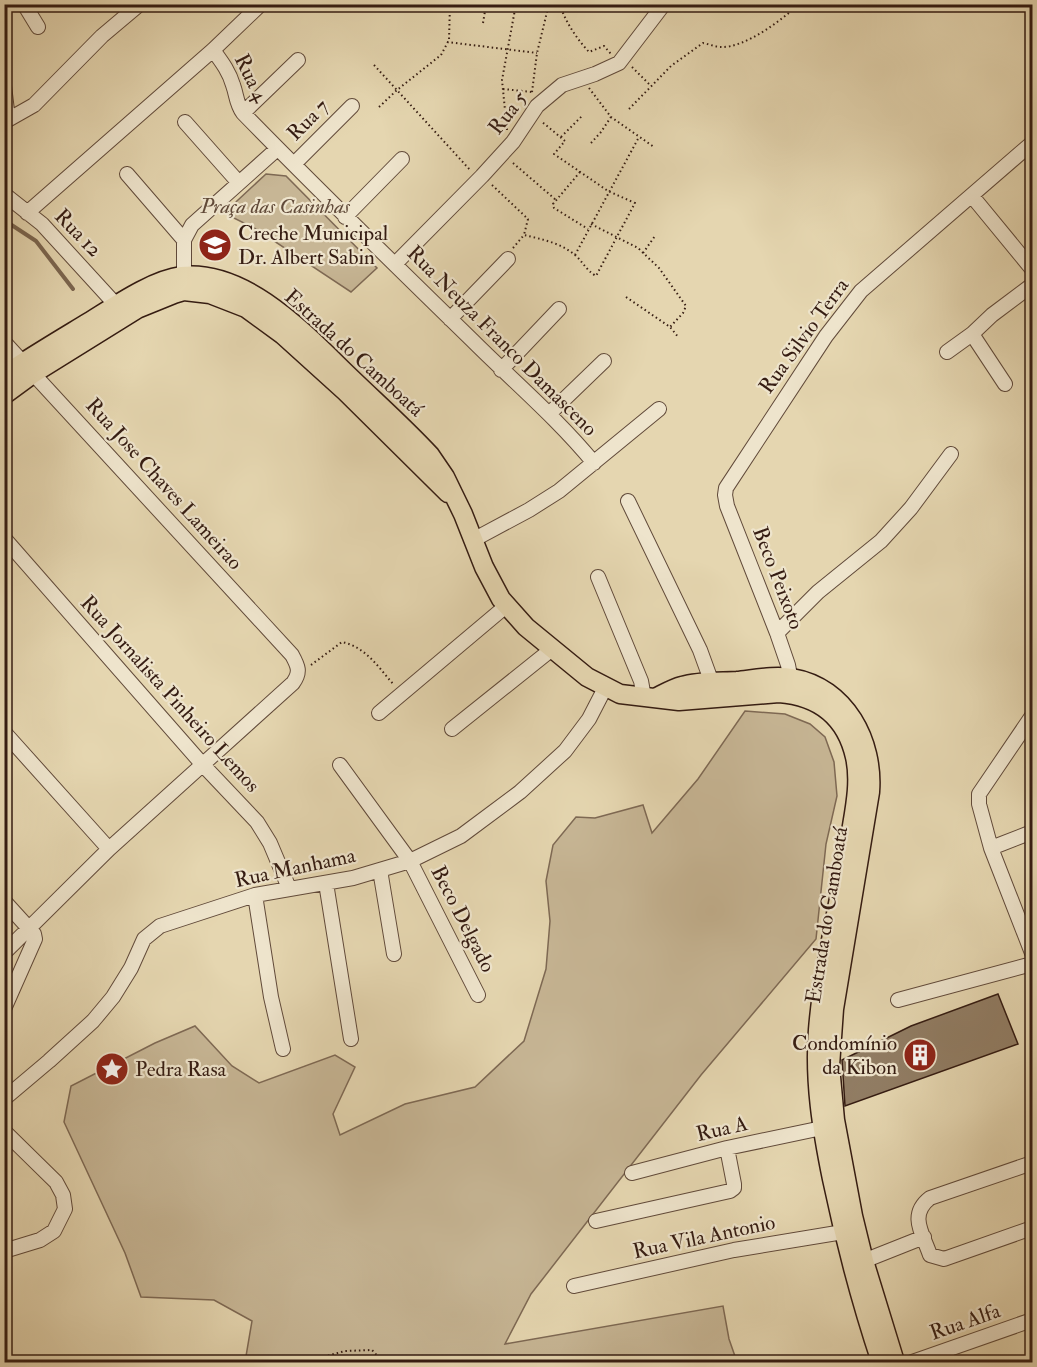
<svg xmlns="http://www.w3.org/2000/svg" width="1037" height="1367" viewBox="0 0 1037 1367" font-family="'IM FELL Double Pica',serif">
	<rect width="100%" height="100%" fill="#e5d6b0"/>
	<filter id="stains"><feTurbulence type="fractalNoise" baseFrequency=".00333" numOctaves="4"/><feColorMatrix values="0 0 0 0 .2 0 0 0 0 .09 0 0 0 0 .02 0 0 0 .5 -.17"/></filter>
	<radialGradient id="worn" r=".72"><stop offset=".6" stop-color="#630" stop-opacity="0"/><stop offset="1" stop-color="#630" stop-opacity=".3"/></radialGradient>
	<path fill="#c7b695" stroke="#7e6954" stroke-width="1.5" d="M266 174 286 176 377 268 351 292 256 229 224 213Z
		M745 711 785 714 810 724 825 737 834 762 837 796 826 844 816 939 701 1075 531 1294 505 1344 723 1306 729 1339 737 1362H245L252 1321 214 1300 141 1297 125 1253 64 1122 71 1086 155 1043 195 1026 232 1066 259 1083 335 1055 355 1067 333 1114 340 1135 405 1104 475 1087 524 1041 546 969 550 921 546 881 553 845 576 817 595 818 643 805 652 833 698 779Z"/>
	<g fill="none" stroke-linecap="round" stroke-linejoin="round">
		<path stroke="#7b6650" stroke-width="4" d="M4 220 36 241 73 289"/>
	</g>
	<path fill="#917d64" stroke="#351c12" stroke-width="1.5" d="M998 994 1018 1044 845 1106 842 1060 911 1026Z"/>
	<g fill="none" stroke-linecap="round" stroke-linejoin="round">
		<g stroke="#614a3a" stroke-width="16">
			<path id="minor" d="M24 4 38 27
				M213 50C221 61 229 71 233 85 237 96 236 103 243 113 318 190 395 265 472 340 513 381 557 418 594 463
				M4 86 8 119
				M243 113 298 60
				M4 122 34 105 102 36 140 4
				M185 122 239 183
				M294 164 352 106
				M127 174 184 240
				M4 194 42 224 117 306
				M972 196 1032 269
				M27 213 213 50 261 4
				M345 217 402 159
				M395 264 482 176 513 142 537 106 562 85 595 74 619 63 664 4
				M184 276V240L192 225 277 149
				M450 319 508 259
				M4 342 292 655C298 666 301 672 293 683L109 849 4 953
				M947 352 972 334
				M501 370 559 309
				M1005 384 972 334 992 315 1032 285
				M549 414 604 361
				M628 501 700 650 712 683
				M4 538 203 765 257 822 270 843 289 888
				M473 540 529 510 559 491 659 409
				M598 577 641 681 644 697
				M777 633 818 592 881 541 911 508 951 454
				M792 686 788 665 777 633 727 506 725 495 726 488 826 336 861 291 1032 143
				M379 713 506 606
				M1032 716 979 794V804L991 848 1032 953
				M452 729 552 649
				M4 732 109 849
				M340 765 410 861 478 995
				M991 848 1032 832
				M380 870 394 954
				M326 883 351 1039
				M255 895 271 997 283 1049
				M4 901 34 934 35 939 4 1009
				M898 1000 1032 964
				M4 1099 49 1061 93 1021 113 997 131 968 144 939 160 926 255 895 353 878 410 861 461 836 520 792 565 751 589 719 605 688
				M4 1131 56 1182 63 1195 65 1209 54 1231 40 1240 4 1251
				M1032 1163 930 1198C908 1215 923 1234 930 1255L944 1259 1032 1228
				M632 1173 727 1148 822 1128
				M596 1221 730 1191 734 1188V1184L727 1148
				M856 1264 924 1237
				M574 1286 734 1250 843 1232
				M912 1362 1032 1320"/>
		</g>
		<g stroke="#351c12" stroke-width="21">
			<path id="major" d="M4 375C32 356 61 339 89 322 115 306 152 280 182 276 248 269 309 338 352 379 378 404 405 428 430 455L445 477 463 514 484 567 501 599 526 627 587 677 620 694 679 701 779 693C819 696 846 717 855 757 861 783 854 812 850 838 840 901 823 967 818 1030 814 1081 822 1130 832 1179 845 1241 861 1302 881 1362
				M4 395 34 373 137 309 174 294 184 291 210 294 246 308 283 335 346 392 448 493
				M657 697C665 693 674 688 682 686 699 681 720 682 737 681 755 679 775 675 792 678 846 687 874 742 870 792L834 1009 830 1066 835 1120 853 1216 864 1261 895 1362"/>
		</g>
		<path stroke="#351c12" stroke-width="2" stroke-dasharray="1.5 3" stroke-linecap="butt" d="M479 4 515 10
			M483 23 486 5
			M447 42 537 53
			M374 65 471 171
			M632 67 651 86
			M589 88 611 117 654 147
			M503 89 532 92
			M532 92 537 53 548 8H561C567 24 577 39 589 52L604 46 611 54
			M379 107 397 90 441 55 449 40 450 4
			M629 109 671 66 703 43C709 44 715 47 721 47 745 48 782 20 799 4
			M507 130 502 80 516 4
			M561 137 583 115
			M591 143 601 132 611 117
			M513 163 556 200
			M580 172 553 204 554 208 588 229
			M492 185 528 219 524 235
			M591 224 638 248 659 268 686 306 683 313 670 327
			M513 248 524 235C541 239 561 243 575 255 583 262 586 270 596 276L635 203 608 191 554 154 565 141 541 121
			M643 253 655 236
			M575 255 639 137
			M626 297 670 327 679 338
			M311 665 342 642C366 647 379 668 394 685
			M204 1362 203 1360 212 1362
			M248 1362 267 1359 308 1361 345 1351 372 1350 383 1362"/>
		<use href="#minor" stroke="#eee4cc" stroke-width="14"/>
		<use href="#major" stroke="#e5d6b0" stroke-width="18"/>
	</g>
	<defs>
		<g id="school-disc" transform="scale(1.725)"><circle r="9.5" fill="#8f2418" stroke="#eee4cc"/><path d="M0-5L7-2L0 1L-7-2ZM-4 1L0 2.5L4 1V4Q0 6-4 4Z" fill="#fff"/></g>
		<g id="building-disc" transform="scale(1.725)"><circle r="9.5" fill="#8f2418" stroke="#eee4cc"/><path d="M-4-6H4V6H1V3H-1V6H-4ZM-2.5-4.3h1.7v1.8h-1.7ZM.8-4.3h1.7v1.8H.8ZM-2.5-1h1.7V.8h-1.7ZM.8-1h1.7V.8H.8Z" fill="#fff"/></g>
		<g id="sight-disc" transform="scale(1.725)"><circle r="9.5" fill="#8f2418" stroke="#eee4cc"/><path d="M0-6L1.8-2.2L6-1.7L2.9 1.2L3.7 5.4L0 3.3L-3.7 5.4L-2.9 1.2L-6-1.7L-1.8-2.2Z" fill="#fff"/></g>
	</defs>
	<g fill-rule="evenodd">
		<use href="#school-disc" x="215" y="245"/>
		<use href="#building-disc" x="920" y="1055"/>
		<use href="#sight-disc" x="112" y="1069"/>
	</g>
	<g text-anchor="middle" dominant-baseline="central" stroke-width="4.5" stroke-linejoin="round" paint-order="stroke">
		<g font-size="21" fill="#351c12" stroke="#eee4cc">
			<text transform="translate(251 78) rotate(64)">Rua 4</text>
			<text transform="translate(508 113) rotate(-52)">Rua 5</text>
			<text transform="translate(308 120) rotate(-45)">Rua 7</text>
			<text transform="translate(78 233) rotate(46)">Rua 12</text>
			<text transform="translate(804 336) rotate(-54)">Rua Silvio Terra</text>
			<text transform="translate(502 341) rotate(45)">Rua Neuza Franco Damasceno</text>
			<text transform="translate(354 353) rotate(42)">Estrada do Camboatá</text>
			<text transform="translate(164 484) rotate(48)">Rua Jose Chaves Lameirao</text>
			<text transform="translate(778 578) rotate(69)">Beco Peixoto</text>
			<text transform="translate(170 694) rotate(48)">Rua Jornalista Pinheiro Lemos</text>
			<text transform="translate(295 868) rotate(-12)">Rua Manhama</text>
			<text transform="translate(827 915) rotate(-81)">Estrada do Camboatá</text>
			<text transform="translate(463 919) rotate(63)">Beco Delgado</text>
			<text transform="translate(722 1129) rotate(-13)">Rua A</text>
			<text transform="translate(704 1237) rotate(-12)">Rua Vila Antonio</text>
			<text transform="translate(965 1322) rotate(-19)">Rua Alfa</text>
		</g>
		<g font-size="21" font-style="italic" fill="#614a39" stroke="#eee4cc">
			<text x="275" y="206">Praça das Casinhas</text>
		</g>
		<g font-size="21" fill="#351c12" stroke="#eee4cc" text-anchor="start">
			<text x="238" y="233">Creche Municipal<tspan x="238" dy="24">Dr. Albert Sabin</tspan></text>
			<text x="897" y="1043" text-anchor="end">Condomínio<tspan x="897" dy="24">da Kibon</tspan></text>
			<text x="135" y="1069">Pedra Rasa</text>
		</g>
	</g>
	<rect width="1037" height="1367" fill="none" stroke="#e5d6b0" stroke-width="24"/>
	<rect x="6" y="6" width="1025" height="1355" fill="none" stroke="#351c12" stroke-width="3"/>
	<rect x="12" y="12" width="1013" height="1343" fill="none" stroke="#351c12" stroke-width="1.5"/>
	<rect width="100%" height="100%" filter="url(#stains)"/>
	<rect width="100%" height="100%" fill="url(#worn)"/>
</svg>
